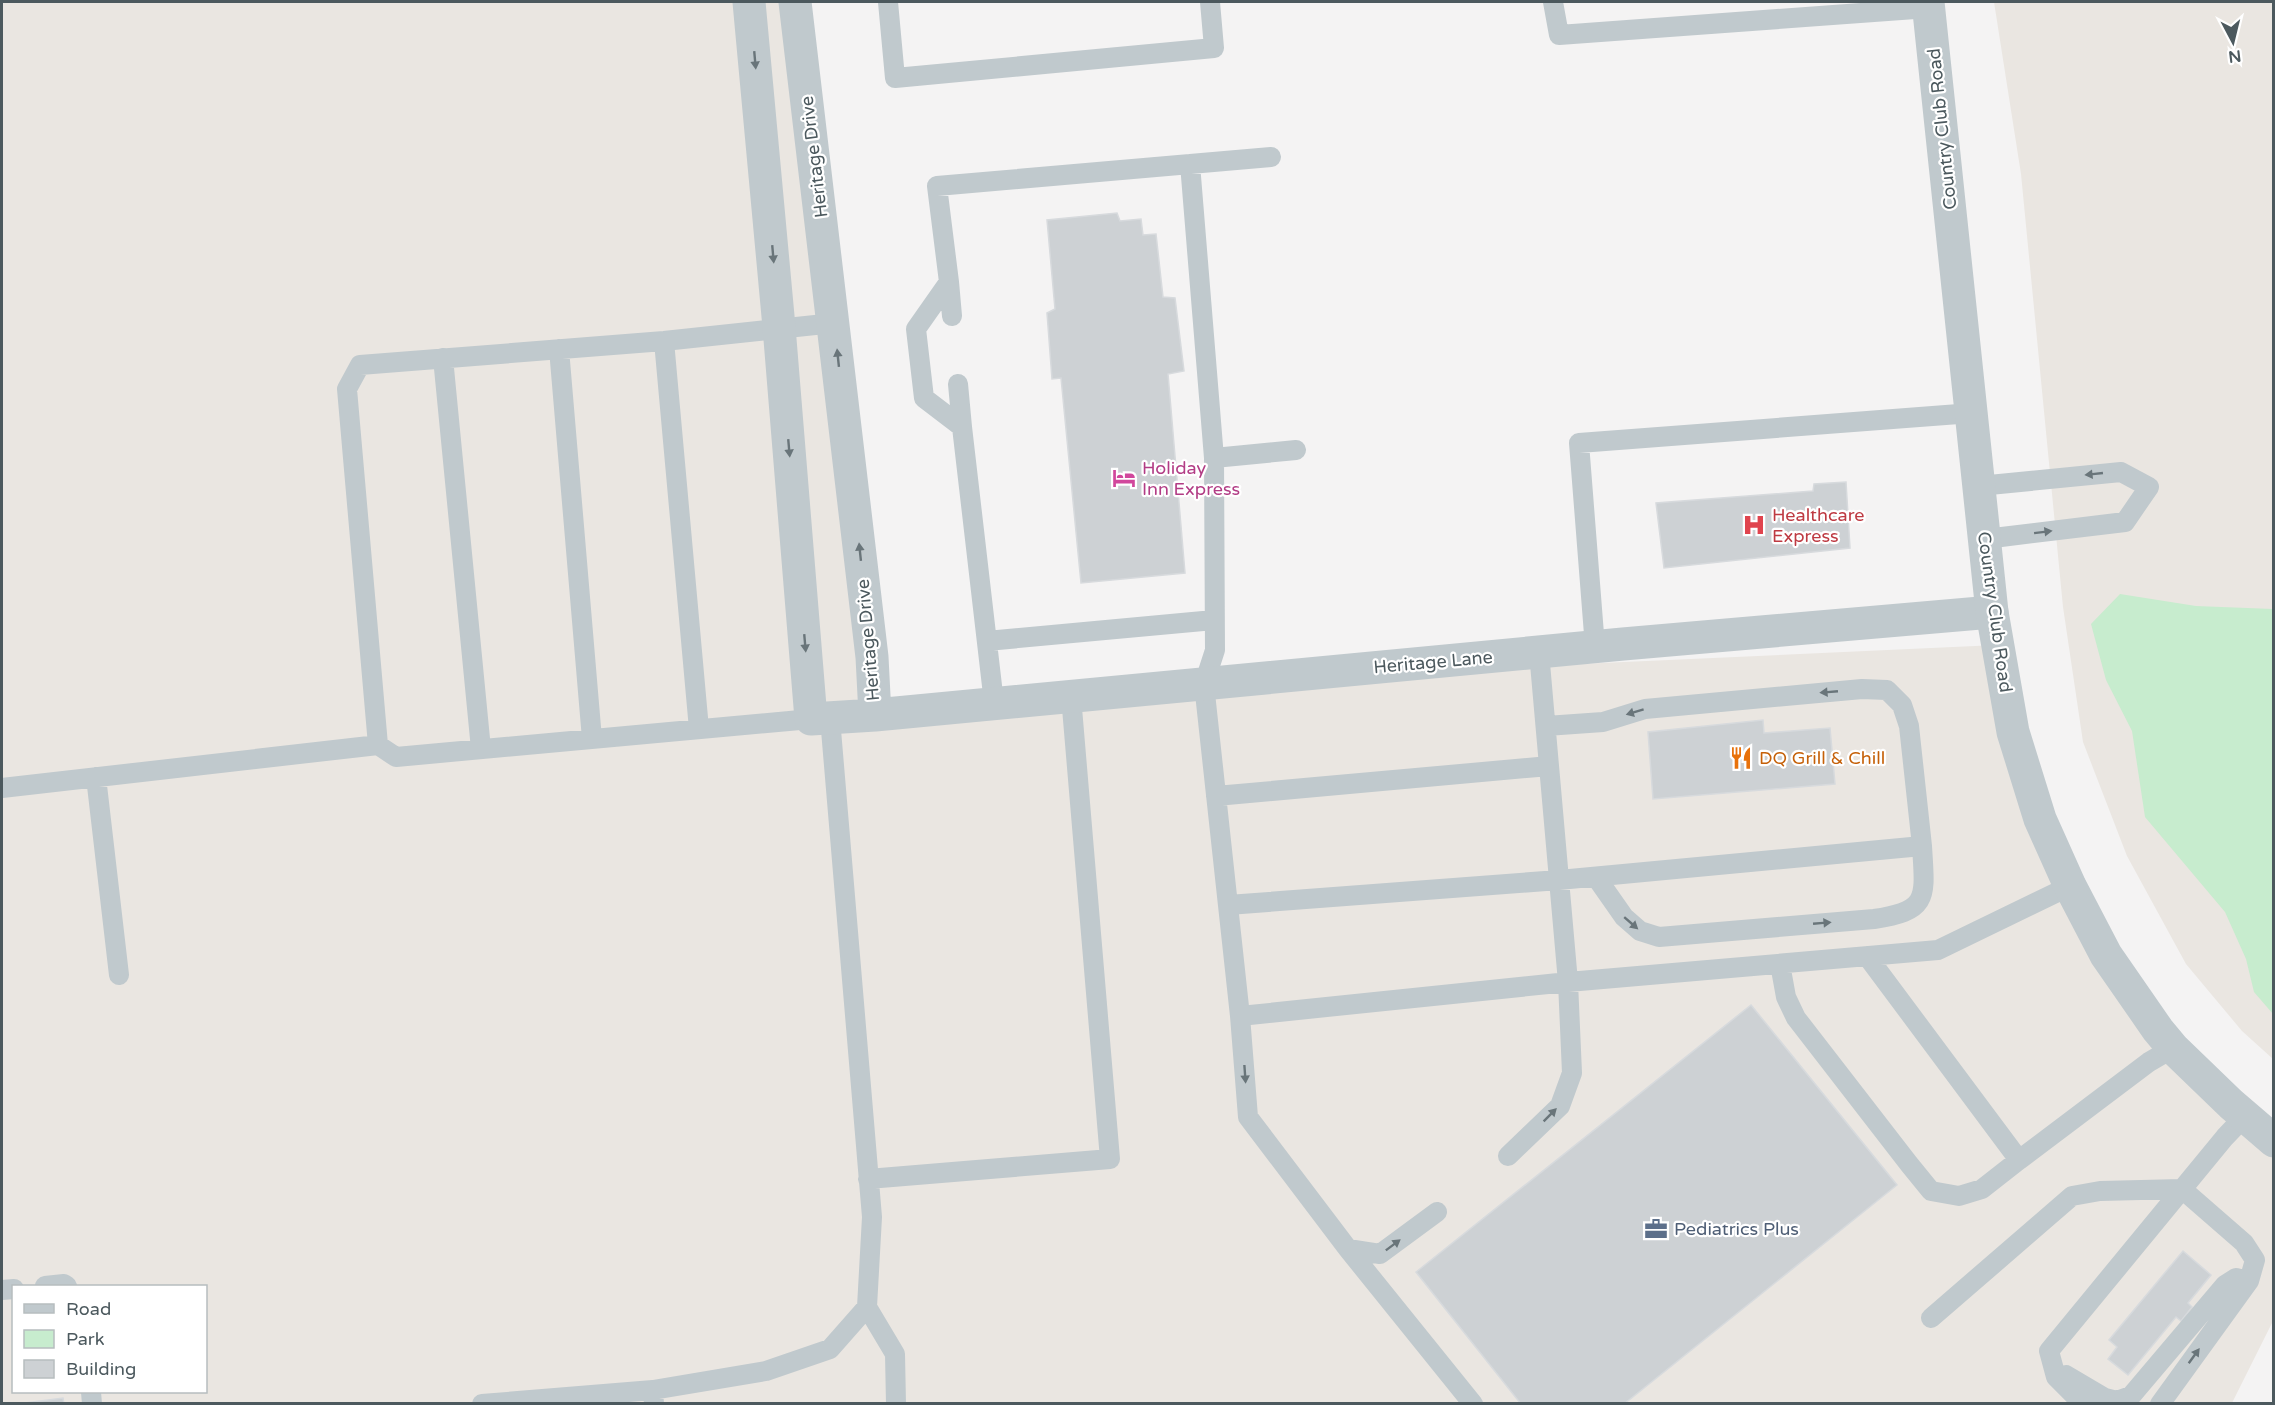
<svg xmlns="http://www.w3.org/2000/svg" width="2275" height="1405" viewBox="0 0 2275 1405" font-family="'Varela Round',sans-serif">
	<rect width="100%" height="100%" fill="#f4f3f3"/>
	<path fill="#eae6e1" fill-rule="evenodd" d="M2 2H781L875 714 1251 679 1997 645 2013 732 2106 955 2273 1141V1321L2232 1403 2 1404ZM14 1286H206V1392H14Z
		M1994 2H2273V1059L2242 1031 2186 964 2127 856 2083 742 2063 607 2021 174Z"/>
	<path fill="#c7ecce" d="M2120 594 2196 606 2273 609V1014L2254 992 2246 959 2225 912 2145 817 2132 731 2106 680 2091 624Z"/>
	<path fill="#cdd1d4" stroke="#d7dadd" stroke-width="1.5" d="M1117 213 1120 221 1141 219 1143 235 1156 234 1163 297 1175 298 1184 371 1168 374 1185 573 1081 583 1061 378 1052 379 1047 313 1055 309 1047 220Z
		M1846 482 1850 548 1664 568 1656 503 1813 491 1814 484Z
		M1763 720 1764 733 1830 728 1835 784 1653 799 1648 732Z
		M1751 1005 1897 1185 1624 1404H1521L1416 1272Z
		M2183 1251 2211 1275 2188 1303 2192 1307 2181 1321 2176 1317 2128 1375 2108 1359 2117 1347 2109 1340Z
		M63 1398 64 1404H17Z"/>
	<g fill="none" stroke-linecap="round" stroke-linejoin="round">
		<path stroke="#c0c9cd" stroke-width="20" d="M888 2 895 78 1214 48 1210 2
			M1553 2 1559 35 1929 8
			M1190 164 1214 458
			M949 282 952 316
			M664 341 699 729
			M559 349 592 739
			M443 358 481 749
			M958 384 962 427
			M1296 450 1214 458 1215 650 1204 684 1240 1016 1568 982 1938 950 2070 886
			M1979 486 2121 472 2149 487 2125 522 1985 539
			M987 641 1214 620
			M1595 647 1579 443 1972 413
			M994 703 962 427 924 398 916 329 949 282 937 186 1271 157
			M811 719 396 757 378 745 347 389 360 365 664 341 834 323
			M96 777 119 975
			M2 788 378 745
			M1216 796 1549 766
			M1596 877 1624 917 1640 931 1659 937 1874 919C1930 911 1925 897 1922 846
			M1228 905 1559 880 1922 846 1909 726 1902 705 1887 690 1862 689 1645 709 1603 722 1546 726
			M1867 956 2019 1160 2149 1062 2173 1048
			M1780 964 1786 997 1796 1018 1909 1164 1931 1191 1959 1196 1982 1189 2019 1160
			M1240 1016 1248 1117 1348 1249 1380 1254 1437 1212
			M1508 1156 1560 1106 1572 1073 1568 982 1539 652
			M868 1179 1110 1159 1071 696
			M1348 1249 1473 1404
			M45 1286 64 1284 67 1286
			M2 1290 14 1289
			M867 1307 895 1354 896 1404
			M1931 1318 2072 1196 2100 1191 2182 1189 2244 1243 2255 1260 2249 1281 2160 1404
			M2059 1377 2066 1375 2105 1398 2117 1401 2131 1396 2225 1285 2236 1278 2249 1281
			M91 1392 92 1404
			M482 1404 653 1390
			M654 1404 653 1390 766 1371 830 1349 867 1307 872 1217 830 718
			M2083 1404 2056 1377 2049 1351 2225 1137 2245 1116"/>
		<path stroke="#c0c9cd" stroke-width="33" d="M749 2 779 327 811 719 875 715 1623 644 1992 612
			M795 2 872 657 875 715"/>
		<path stroke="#c0c9cd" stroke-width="33" d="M1928 2 1992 612 2013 732 2040 819 2070 886 2106 955 2158 1030 2173 1048 2231 1104 2274 1141"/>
	</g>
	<defs><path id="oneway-solid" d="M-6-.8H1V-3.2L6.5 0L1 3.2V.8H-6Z" transform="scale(1.5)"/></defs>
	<g fill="#69757a">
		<use href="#oneway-solid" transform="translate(755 60) rotate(85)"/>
		<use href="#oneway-solid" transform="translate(773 254) rotate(85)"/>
		<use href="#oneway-solid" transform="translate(838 358) rotate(-96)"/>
		<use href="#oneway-solid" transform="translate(789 448) rotate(85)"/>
		<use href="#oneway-solid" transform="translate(2094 474) rotate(174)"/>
		<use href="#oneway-solid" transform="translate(2043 532) rotate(-7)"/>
		<use href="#oneway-solid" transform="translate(860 552) rotate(-96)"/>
		<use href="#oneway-solid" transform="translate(805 643) rotate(85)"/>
		<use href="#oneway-solid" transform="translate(1829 692) rotate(175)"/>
		<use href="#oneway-solid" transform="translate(1635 712) rotate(163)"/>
		<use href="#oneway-solid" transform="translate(1631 923) rotate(41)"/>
		<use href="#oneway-solid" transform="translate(1822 923) rotate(-5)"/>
		<use href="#oneway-solid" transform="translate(1245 1074) rotate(86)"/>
		<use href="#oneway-solid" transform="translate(1550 1115) rotate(-45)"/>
		<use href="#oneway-solid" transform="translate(1393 1245) rotate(-37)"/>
		<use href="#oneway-solid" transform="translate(2194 1356) rotate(-54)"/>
	</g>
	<defs>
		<g id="hotel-bare" transform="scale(1.8)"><path d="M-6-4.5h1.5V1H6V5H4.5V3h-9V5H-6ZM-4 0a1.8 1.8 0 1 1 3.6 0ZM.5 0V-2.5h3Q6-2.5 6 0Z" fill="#d1479c" stroke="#fff" stroke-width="2.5" paint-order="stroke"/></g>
		<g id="hospital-bare" transform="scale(1.8)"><path d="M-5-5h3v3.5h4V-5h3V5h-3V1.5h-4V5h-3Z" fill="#e0444e" stroke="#fff" stroke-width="2.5" paint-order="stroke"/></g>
		<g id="restaurant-bare" transform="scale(1.8)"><path d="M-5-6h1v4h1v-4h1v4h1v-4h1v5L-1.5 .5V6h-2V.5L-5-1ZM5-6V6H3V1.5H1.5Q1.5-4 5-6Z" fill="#e8710a" stroke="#fff" stroke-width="2.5" paint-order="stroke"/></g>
		<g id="office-bare" transform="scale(1.8)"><path d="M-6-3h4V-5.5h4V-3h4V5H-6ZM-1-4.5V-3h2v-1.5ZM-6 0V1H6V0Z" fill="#5c6f8a" stroke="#fff" stroke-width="2.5" paint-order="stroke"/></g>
	</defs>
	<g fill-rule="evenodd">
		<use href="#hotel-bare" x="1124" y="478"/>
		<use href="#hospital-bare" x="1754" y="525"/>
		<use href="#restaurant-bare" x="1741" y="758"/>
		<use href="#office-bare" x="1656" y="1229"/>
	</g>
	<g text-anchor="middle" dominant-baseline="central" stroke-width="4.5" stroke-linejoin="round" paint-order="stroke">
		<g font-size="18" fill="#4c595e" stroke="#fff">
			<text transform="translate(1942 129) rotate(-96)">Country Club Road</text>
			<text transform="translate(814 157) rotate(-97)">Heritage Drive</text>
			<text transform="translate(1995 612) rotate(82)">Country Club Road</text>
			<text transform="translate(868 640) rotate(-95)">Heritage Drive</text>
			<text transform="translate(1433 662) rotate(-5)">Heritage Lane</text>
		</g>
		<g font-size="18" fill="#b23c85" stroke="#fff" text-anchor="start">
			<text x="1142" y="468">Holiday<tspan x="1142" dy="21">Inn Express</tspan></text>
		</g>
		<g font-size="18" fill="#be3a42" stroke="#fff" text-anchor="start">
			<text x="1772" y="515">Healthcare<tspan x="1772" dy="21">Express</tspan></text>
		</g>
		<g font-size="18" fill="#c56008" stroke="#fff" text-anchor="start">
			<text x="1759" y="758">DQ Grill &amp; Chill</text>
		</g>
		<g font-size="18" fill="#4e5e75" stroke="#fff" text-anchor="start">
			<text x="1674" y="1229">Pediatrics Plus</text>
		</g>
	</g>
	<rect width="2275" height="1405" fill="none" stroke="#4c595e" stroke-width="6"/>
	<rect x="12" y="1285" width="195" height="108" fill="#ffffff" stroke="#b7bdbf" stroke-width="1.5"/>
	<rect x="24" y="1304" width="30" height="9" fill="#c0c9cd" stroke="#b7bdbf" stroke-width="1.5"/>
	<text x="66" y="1315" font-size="18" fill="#4c595e">Road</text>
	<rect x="24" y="1330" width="30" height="18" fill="#c7ecce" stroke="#b7bdbf" stroke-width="1.5"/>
	<text x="66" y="1345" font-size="18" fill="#4c595e">Park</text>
	<rect x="24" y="1360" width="30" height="18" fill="#cdd1d4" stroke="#b7bdbf" stroke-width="1.5"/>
	<text x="66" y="1375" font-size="18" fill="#4c595e">Building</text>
	<g transform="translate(2233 42) rotate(173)" stroke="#ffffff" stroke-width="4.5" paint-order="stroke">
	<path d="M0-4.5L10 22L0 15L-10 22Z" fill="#4c595e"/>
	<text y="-9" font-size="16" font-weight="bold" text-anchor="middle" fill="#4c595e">N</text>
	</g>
</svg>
